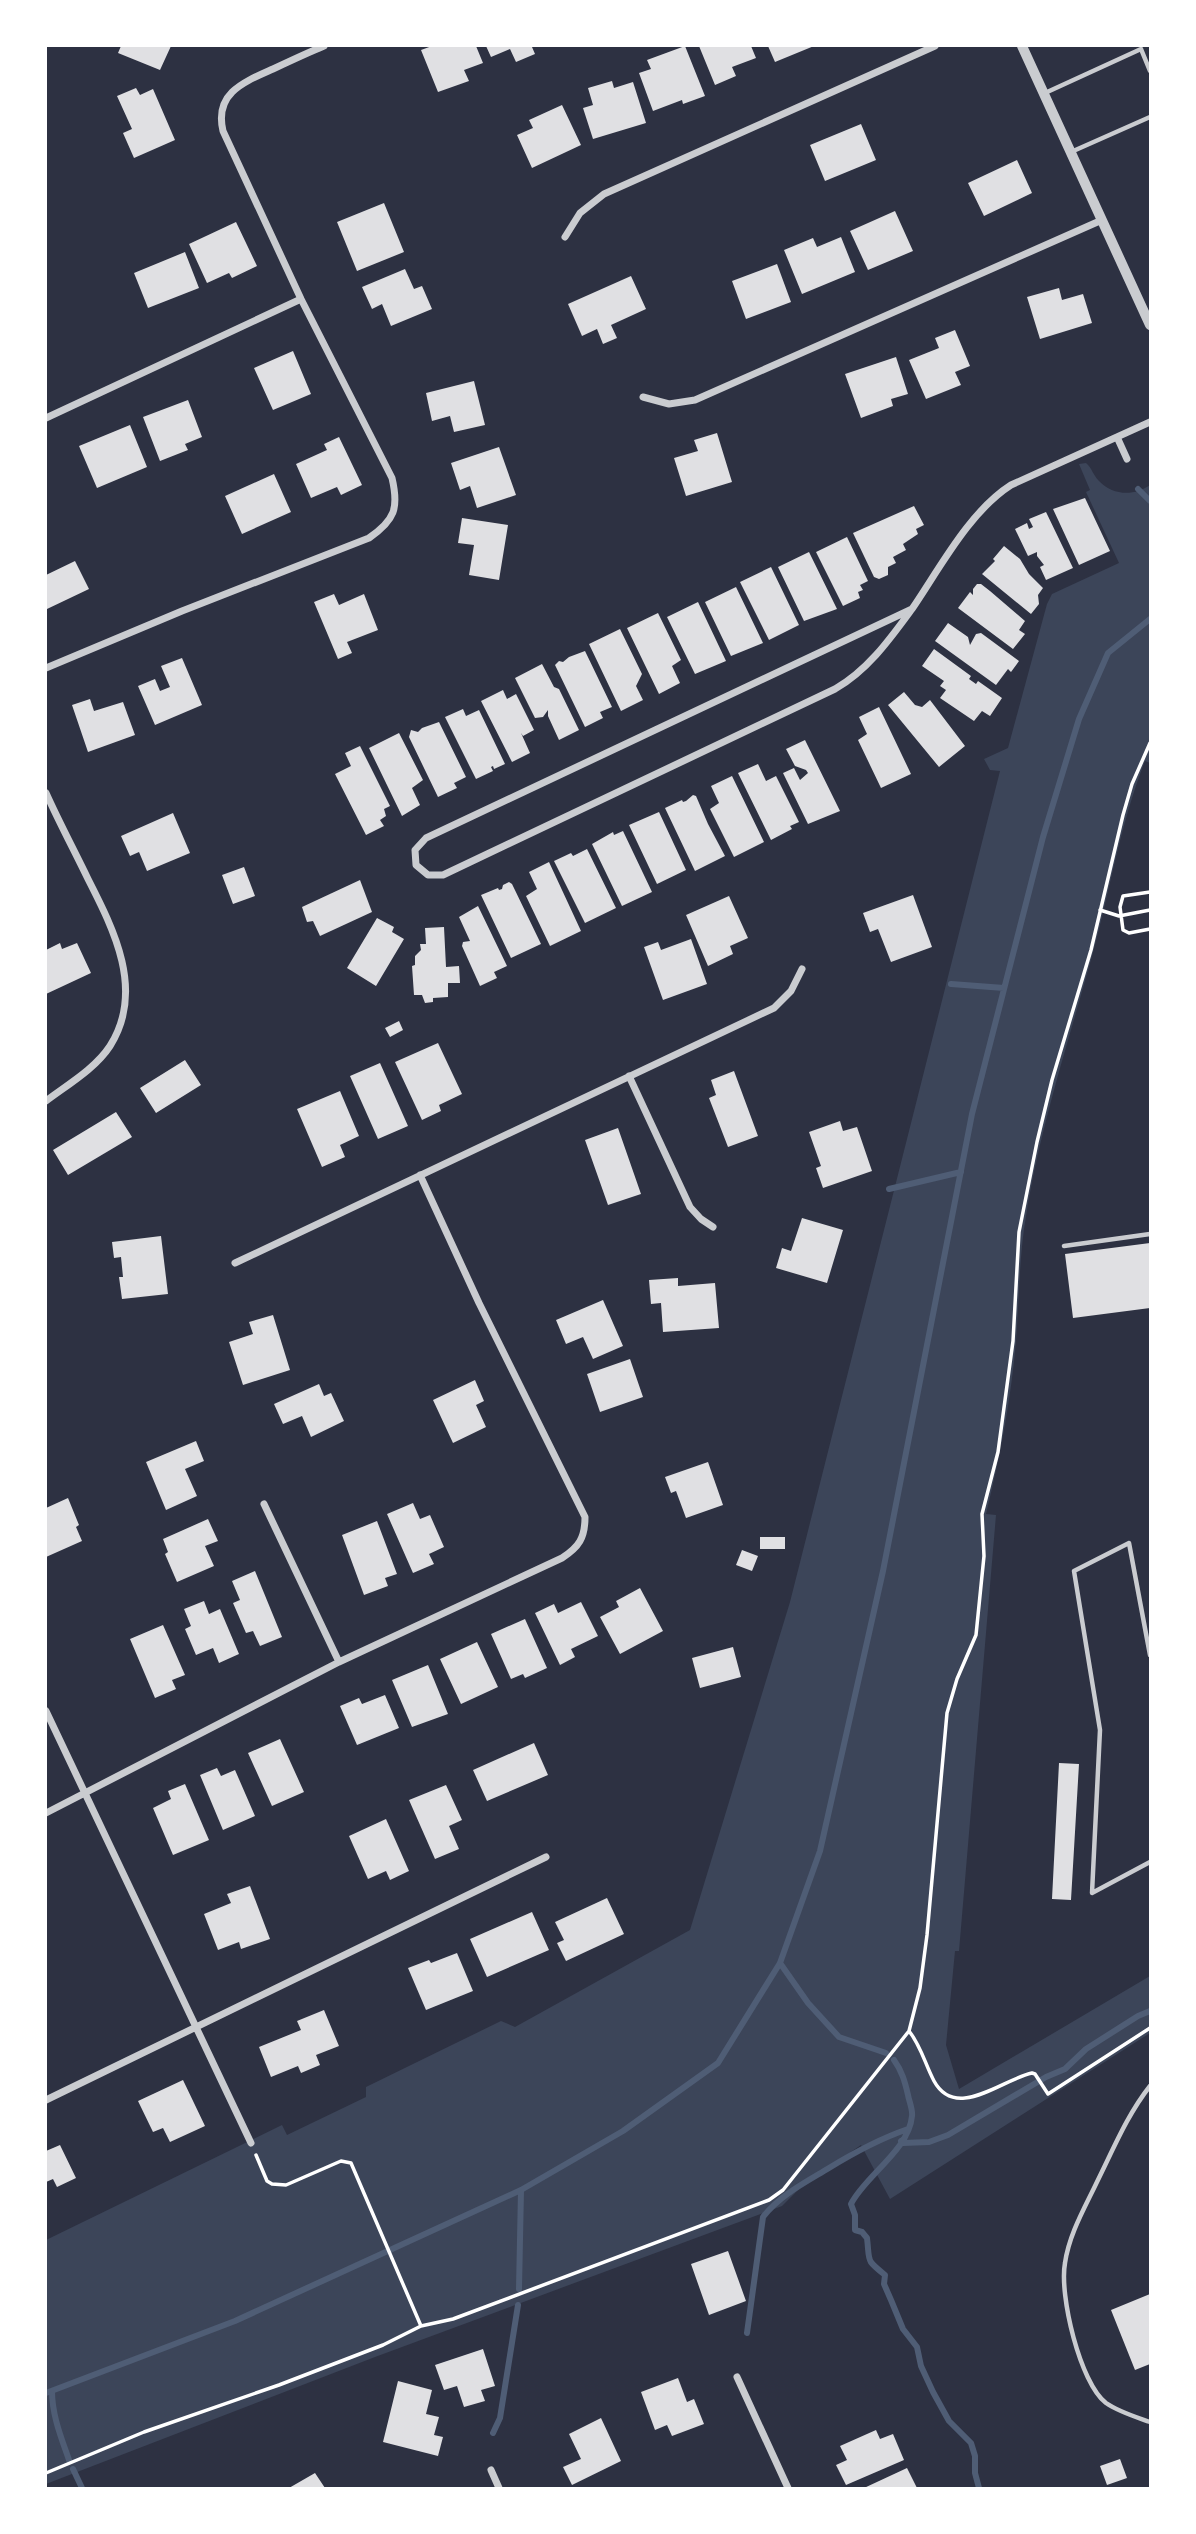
<svg xmlns="http://www.w3.org/2000/svg" width="1196" height="2534" viewBox="0 0 1196 2534" font-family="'PT Sans',sans-serif">
	<rect width="100%" height="100%" fill="#2d3142"/>
	<path fill="#3c4559" d="M1086 463C1092 468 1093 475 1099 481 1113 496 1135 496 1150 485V763L1145 761C1120 824 1110 891 1092 956 1067 1047 1037 1136 1024 1229 1019 1266 1019 1304 1016 1341 1011 1399 1000 1457 986 1514L996 1515 959 1951H955L946 2045 959 2089 1150 1976V2033L890 2199 861 2145 804 2184 782 2206 375 2357 46 2484V2240L282 2125 287 2135 366 2097V2087L501 2021 515 2027 690 1930 790 1602 1000 771 990 770 984 759 1008 748 1047 604 1052 594 1119 563 1086 492 1090 490 1079 464Z"/>
	<g fill="none" stroke-linecap="round" stroke-linejoin="round">
		<path stroke="#4f5d75" stroke-width="6" d="M1138 489 1150 501
			M951 984 1004 988
			M889 1189 961 1172
			M780 1963 808 2003 839 2037 886 2053
			M894 2060C902 2071 905 2082 908 2095 909 2101 913 2110 912 2116 909 2150 865 2176 851 2204L855 2215V2230L862 2232 867 2238C870 2262 865 2259 885 2275L884 2284 891 2300 903 2329 917 2347 921 2366 933 2392 949 2421 971 2443 975 2456V2473L979 2488
			M901 2141 903 2143 929 2142 948 2135 1046 2077 1065 2069 1086 2049 1138 2016 1150 2011
			M519 2289 521 2190
			M747 2333 763 2217C780 2195 806 2182 829 2168 855 2152 879 2139 908 2129
			M52 2391C52 2415 61 2437 69 2460
			M46 2393 235 2321 521 2190 623 2131 718 2063 780 1963 820 1851 883 1571 972 1114 1043 837 1079 719 1108 653 1150 619
			M493 2433 500 2418 518 2305
			M73 2469 82 2488"/>
	</g>
	<path fill="#e0e0e3" d="M121 46H171L160 70 118 53Z
		M432 46H476L483 63 464 70 469 81 438 92 421 50Z
		M486 46H536L532 47 535 54 516 62 510 49 491 57Z
		M685 46 705 96 683 104 682 100 653 111 639 73 651 69 647 60Z
		M699 46H751L756 58 732 67 736 76 715 85Z
		M768 46H814L775 62Z
		M612 81 614 88 633 82 646 123 593 139 583 108 593 105 588 88Z
		M136 88 140 95 153 89 175 140 134 158 123 133 132 129 117 96Z
		M562 105 581 145 532 168 517 135 533 128 529 120Z
		M861 124 876 160 825 181 810 145Z
		M1017 160 1032 193 984 216 968 183Z
		M384 203 404 252 357 271 337 222Z
		M895 211 913 251 868 270 850 231Z
		M236 222 257 266 232 278 229 273 207 283 189 244Z
		M841 237 855 272 802 294 784 250 813 238 817 247Z
		M185 252 199 288 148 308 134 273Z
		M777 264 791 302 746 319 732 281Z
		M405 269 414 289 422 286 432 309 391 326 382 304 372 309 362 287Z
		M631 276 646 309 611 325 617 338 603 344 597 329 582 336 568 304Z
		M1059 288 1062 300 1083 294 1092 323 1040 339 1027 297Z
		M955 330 970 366 955 372 961 385 926 399 909 360 939 348 935 338Z
		M293 351 311 394 273 410 254 368Z
		M896 357 908 394 891 399 893 406 861 418 845 374Z
		M474 381 485 425 454 432 450 416 432 421 426 393Z
		M188 400 202 437 185 444 188 450 160 461 143 417Z
		M130 425 147 467 97 488 79 446Z
		M717 433 732 482 686 496 674 458 698 451 694 440Z
		M339 437 362 485 341 495 337 487 311 498 296 464 327 450 324 444Z
		M499 447 516 495 477 508 470 486 460 490 451 463Z
		M274 474 291 512 242 534 225 496Z
		M1085 498 1110 551 1079 565 1053 509Z
		M914 506 924 525 916 529 918 534 903 544 906 550 893 557 896 563 888 567V575L879 579 874 577 853 533Z
		M1046 512 1073 568 1046 580 1040 567 1044 565 1037 556V552L1028 556 1015 529 1027 523 1029 529 1033 527 1029 519Z
		M462 518 508 525 499 580 469 575 474 545 458 543Z
		M847 537 868 581 860 585 863 590 858 592 860 598 843 606 816 552Z
		M1004 546 1020 559 1029 574 1043 588 1038 595 1039 604 1031 614 982 574 995 561 993 559Z
		M809 552 837 609 804 621 778 567Z
		M75 561 89 589 47 609 46 575Z
		M771 567 799 625 769 640 740 582Z
		M977 584H981L990 591 1025 621 1019 630 1025 634 1013 649 958 608 970 592 973 595V589Z
		M736 587 763 643 731 656 705 602Z
		M334 594 339 605 364 594 378 630 347 642 352 653 338 659 314 602Z
		M698 602 726 661 695 674 667 617Z
		M658 613 681 660 672 666 680 683 659 694 627 628Z
		M948 623 968 637 970 645 976 634 981 633 1019 661 1011 672 1008 669 996 685 935 641Z
		M620 629 642 674 636 686 643 700 621 711 589 644Z
		M934 649 971 676 969 679 976 684 978 681 1002 698 990 716 982 711 974 721 940 698 946 690 940 686 944 681 922 666Z
		M585 651 612 707 600 712 603 718 585 727 555 665 559 661 563 662 569 657Z
		M182 658 202 705 155 725 138 686 155 679 160 691 170 687 161 666Z
		M542 664 554 687 559 689 579 730 559 740 548 716V710L543 717 535 718 515 678Z
		M503 690 507 699 516 694 534 730 523 736 521 733 530 753 512 762 481 701Z
		M904 692 915 705 922 707 930 700 965 746 939 767 888 705Z
		M90 699 94 711 123 702 135 735 88 752 72 705Z
		M879 707 911 774 881 788 858 740 867 734 859 717Z
		M463 709 466 716 479 710 505 764 494 769 493 766 491 767 493 771 476 779 445 717Z
		M439 722 466 777 454 783 457 788 438 797 409 737 411 730 418 732 422 728Z
		M399 733 423 780 412 788 420 805 402 816 369 748Z
		M805 740 840 811 808 824 783 773 794 768 800 780 808 773 806 770 795 766 786 749Z
		M360 746 390 806 384 809 386 816 380 820 384 826 366 835 335 774 351 766 345 753Z
		M758 764 766 781 776 776 799 822 790 826 792 829 771 840 738 773Z
		M732 776 764 842 734 857 710 809 719 803 711 786Z
		M693 795 696 796 708 824 725 856 695 871 665 808 682 800 683 802 686 801Z
		M659 812 686 870 657 884 629 825Z
		M173 813 190 853 147 871 139 852 130 856 121 836Z
		M623 831 652 892 622 906 592 844 613 832 614 835Z
		M587 849 616 908 585 923 554 861 571 853 573 856Z
		M549 862 581 931 550 946 526 896 537 889 529 872Z
		M244 867 255 896 233 904 222 875Z
		M360 880 372 912 320 936 313 921 307 922 302 907Z
		M509 882 512 884 541 944 511 958 481 895 498 888 499 890 502 889 503 885Z
		M913 895 932 947 891 962 878 929 870 932 863 913Z
		M729 896 748 938 730 946 733 954 708 966 686 915Z
		M478 906 507 966 494 972 497 978 480 986 462 946 463 942 470 941 459 917Z
		M377 918 394 927 392 932 404 939 376 986 347 968Z
		M444 927 446 967 459 966 460 983H448V997L433 998V1002L425 1003 422 995H414L412 966 415 965V956L421 950 420 944H426L425 928Z
		M691 939 707 984 663 1000 644 947 658 942 661 950Z
		M60 943 62 949 77 943 91 973 46 994V950Z
		M399 1021 403 1030 390 1037 385 1028Z
		M438 1043 462 1094 439 1105 441 1111 422 1120 395 1062Z
		M185 1060 201 1085 156 1113 140 1088Z
		M380 1063 408 1126 378 1139 350 1076Z
		M734 1071 758 1136 728 1147 709 1098 716 1095 711 1080Z
		M340 1091 359 1136 340 1145 345 1157 322 1167 297 1109Z
		M116 1112 132 1137 68 1175 53 1150Z
		M840 1121 843 1131 857 1127 872 1171 823 1188 816 1168 821 1166 809 1132Z
		M618 1128 641 1194 608 1205 585 1140Z
		M802 1218 843 1230 827 1283 776 1268 782 1248 791 1251Z
		M161 1236 168 1294 122 1299 119 1277H123L121 1257 114 1258 112 1242Z
		M1150 1243V1308L1073 1318 1065 1254Z
		M678 1278V1286L715 1283 719 1328 663 1332 661 1303 651 1304 649 1280Z
		M603 1300 623 1346 593 1359 583 1337 566 1344 556 1320Z
		M273 1315 290 1370 243 1385 229 1342 253 1334 249 1322Z
		M630 1359 643 1397 600 1412 587 1374Z
		M475 1380 484 1401 476 1405 486 1427 453 1443 433 1400Z
		M319 1384 324 1396 331 1393 344 1421 311 1437 302 1416 283 1424 274 1404Z
		M196 1441 204 1461 185 1469 197 1496 166 1510 146 1462Z
		M708 1462 723 1505 686 1518 676 1491 671 1493 665 1477Z
		M68 1498 79 1525 76 1527 82 1541 46 1557V1508Z
		M413 1503 420 1519 430 1515 444 1547 429 1554 434 1564 413 1573 387 1514Z
		M208 1519 218 1541 205 1546 214 1566 177 1582 165 1554 168 1552 163 1539Z
		M377 1521 397 1574 385 1578 388 1586 364 1595 342 1535Z
		M760 1537H785V1549H760Z
		M742 1550 758 1556 752 1571 736 1565Z
		M255 1571 282 1637 260 1646 253 1631 246 1633 233 1603 240 1600 232 1581Z
		M640 1588 663 1631 620 1654 600 1617 619 1607 616 1601Z
		M204 1601 209 1614 220 1609 239 1654 219 1663 213 1648 196 1655 185 1629 191 1626 184 1609Z
		M581 1602 598 1636 571 1649 575 1657 560 1665 535 1613 554 1604 558 1613Z
		M525 1619 547 1668 525 1678 523 1674 511 1679 491 1634Z
		M163 1625 185 1675 172 1680 176 1689 155 1698 130 1639Z
		M477 1642 498 1687 461 1704 440 1659Z
		M733 1647 741 1677 700 1688 692 1658Z
		M428 1665 448 1714 412 1727 392 1680Z
		M385 1695 399 1728 357 1745 340 1706 359 1698 362 1704Z
		M280 1739 304 1792 272 1806 248 1753Z
		M534 1743 548 1775 487 1801 473 1770Z
		M1059 1763 1079 1764 1071 1900 1052 1899Z
		M217 1768 221 1776 235 1770 255 1816 223 1830 200 1775Z
		M185 1784 209 1840 173 1855 153 1808 171 1799 168 1791Z
		M446 1785 462 1820 449 1826 459 1849 435 1859 409 1800Z
		M386 1819 409 1871 390 1880 386 1871 368 1879 349 1836Z
		M250 1886 270 1939 241 1949 239 1942 218 1950 204 1914 231 1903 227 1894Z
		M607 1898 624 1934 566 1961 557 1943 564 1940 555 1922Z
		M532 1912 549 1950 487 1977 470 1939Z
		M457 1953 473 1991 426 2010 408 1968 429 1960 431 1963Z
		M324 2010 339 2046 316 2055 320 2065 301 2073 298 2066 271 2077 259 2047 301 2030 297 2021Z
		M183 2080 205 2126 170 2142 163 2128 153 2132 138 2101Z
		M60 2145 76 2178 57 2187 53 2179 46 2182V2151Z
		M728 2251 746 2301 709 2315 691 2264Z
		M1150 2294V2364L1135 2370 1111 2310Z
		M483 2349 495 2386 481 2390 485 2401 464 2407 457 2386 444 2390 435 2365Z
		M678 2378 687 2402 694 2399 704 2424 672 2436 667 2425 655 2430 641 2392Z
		M398 2381 432 2390 426 2414 439 2417 434 2435 443 2437 438 2456 383 2442Z
		M601 2418 621 2461 572 2485 563 2467 581 2459 569 2434Z
		M876 2430 880 2439 893 2434 904 2460 846 2485 836 2465 847 2460 840 2446Z
		M1120 2459 1127 2478 1107 2485 1100 2466Z
		M907 2468 917 2488H864Z
		M315 2473 325 2488H289Z"/>
	<g fill="none" stroke-linecap="round" stroke-linejoin="round">
		<path stroke="#fff" stroke-width="3.5" d="M1150 892 1123 896 1120 907 1123 930 1129 933 1150 929
			M1100 910 1119 916 1150 910
			M909 2031C921 2046 925 2064 934 2081 956 2121 1001 2080 1032 2073L1035 2074 1048 2094 1150 2028
			M256 2155 267 2181 272 2184 286 2185 341 2161 351 2163 421 2326
			M46 2473 144 2432 279 2385 383 2345 421 2326 453 2319 769 2200 783 2190 909 2031 920 1988 927 1935 947 1713 957 1679 976 1635 984 1556 982 1514 998 1452 1013 1341 1019 1232 1037 1142 1052 1080 1091 950 1123 815 1132 784 1150 743"/>
		<path stroke="#caccd0" stroke-width="4.5" d="M1045 93 1141 49 1150 71
			M1071 152 1150 117
			M1064 1246 1150 1234
			M1150 1655 1129 1543 1074 1571 1100 1730 1092 1893 1150 1862
			M1150 2086C1127 2115 1113 2150 1096 2184 1084 2209 1069 2235 1065 2263 1059 2295 1080 2383 1106 2403 1119 2412 1136 2417 1150 2422"/>
		<path stroke="#caccd0" stroke-width="7" d="M565 237 580 213 604 194 935 46
			M643 397 669 404 695 400 1102 220
			M46 418 301 299
			M1117 437 1127 459
			M912 609C890 639 868 670 835 689L443 875H428L416 865 415 850 426 838Z
			M912 609C940 568 969 512 1011 485L1150 422
			M46 668 182 611 369 538C395 520 399 508 392 478L301 299 223 131C214 93 244 82 273 69 290 61 307 53 324 46
			M46 793C59 822 74 850 88 879 114 930 145 991 110 1046 95 1069 67 1085 46 1101
			M629 1076 690 1207 701 1219 713 1227
			M235 1263 774 1008 791 991 802 969
			M264 1504 339 1662
			M46 1711 251 2143
			M46 1813 339 1662 562 1558C579 1547 585 1538 585 1517L479 1303 420 1175
			M46 2100 546 1857
			M737 2377 788 2488
			M491 2470 499 2488"/>
		<path stroke="#caccd0" stroke-width="10" d="M1022 46 1150 325"/>
	</g>
	<rect width="1196" height="2534" fill="none" stroke="#ffffff" stroke-width="94"/>
</svg>
